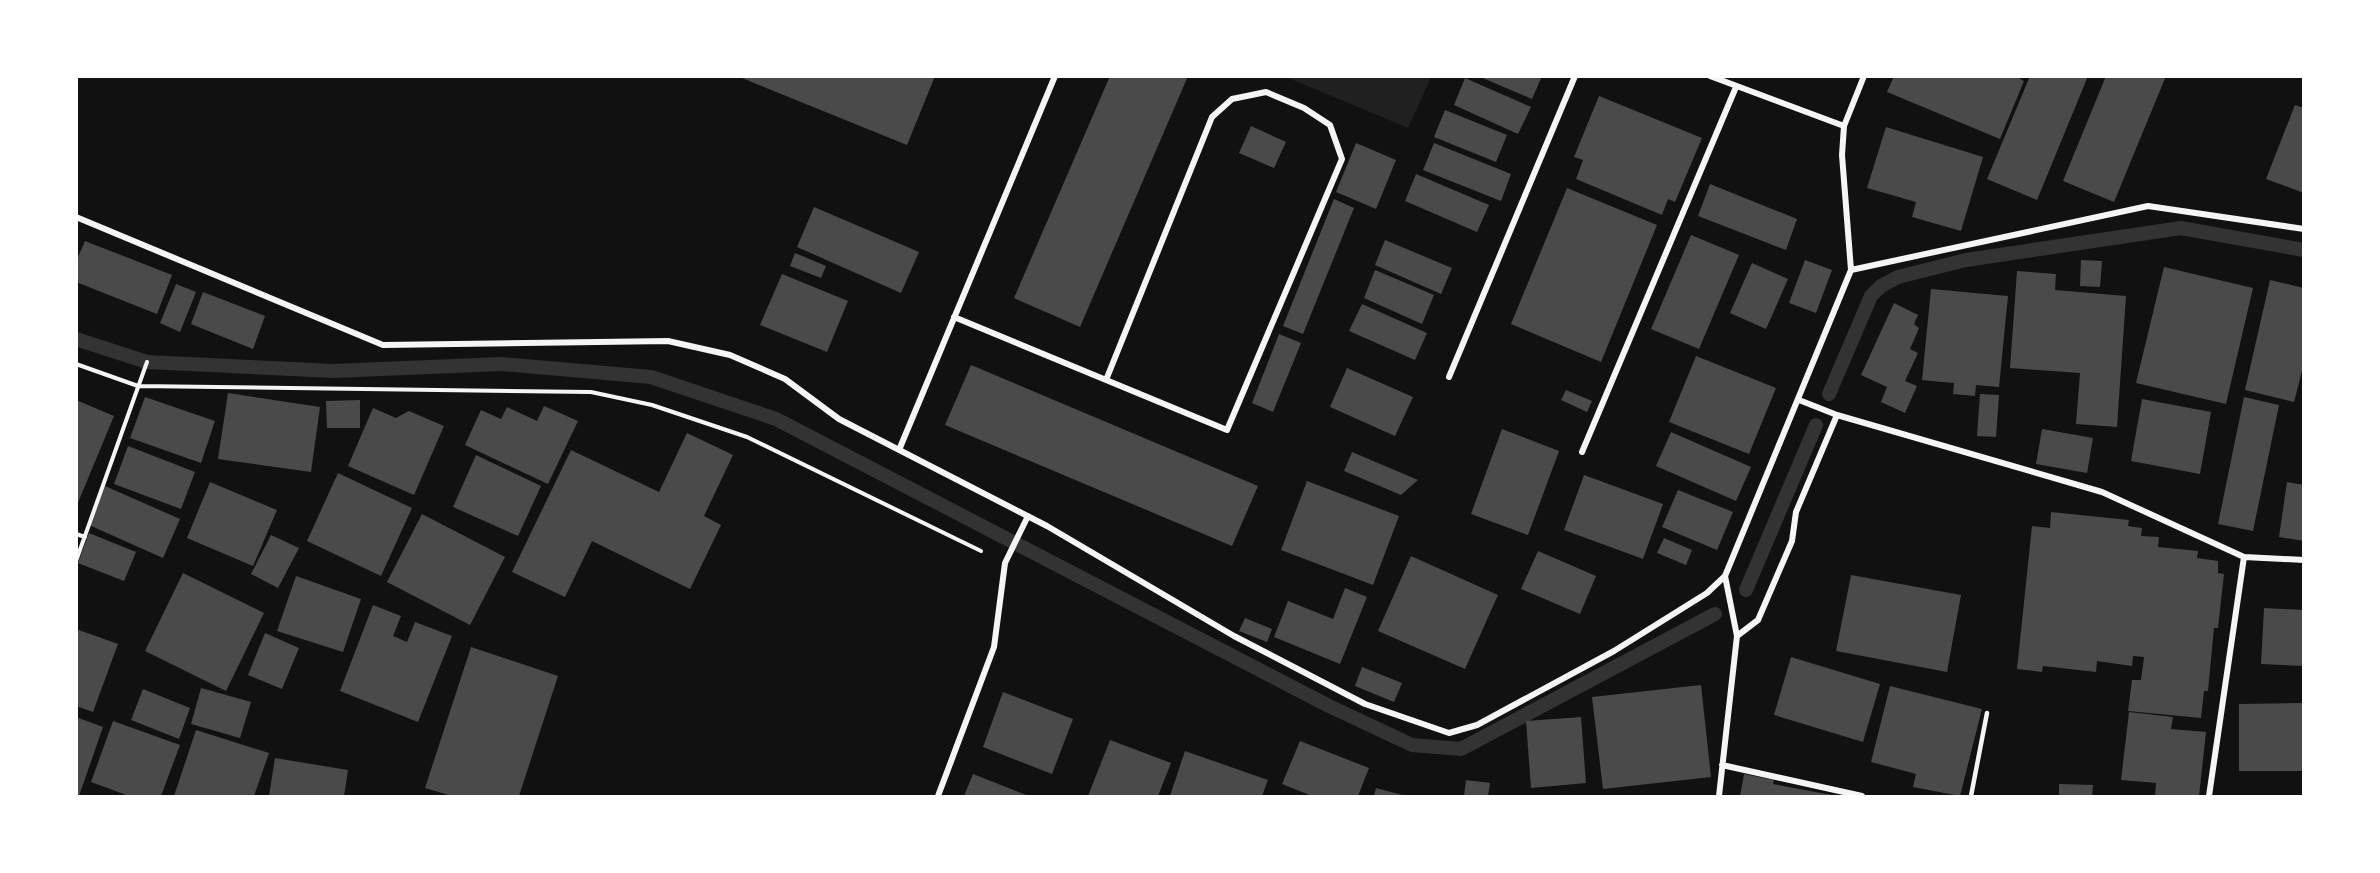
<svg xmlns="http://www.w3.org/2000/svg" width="2380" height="873" viewBox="0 0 2380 873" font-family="'Open Sans',sans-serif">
	<rect width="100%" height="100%" fill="#111"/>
	<path fill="#202020" d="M1286 77H1431L1408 128Z"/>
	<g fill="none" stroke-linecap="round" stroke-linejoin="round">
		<path stroke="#333" stroke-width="14" d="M76 339 147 362 334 371 502 364 651 377 776 419 1329 706 1412 745 1461 749 1715 614
			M1829 394 1871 296 1881 286 1898 277 1966 260 2181 228 2304 250
			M1746 590 1816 425"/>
	</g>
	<path fill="#4a4a4a" d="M737 76H935L907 145Z
		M1110 76H1188L1080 327 1014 298Z
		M1478 76H1542L1532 99Z
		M1894 76H2015L2024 81 2000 139 1887 92Z
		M2030 76H2088L2037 200 1987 179Z
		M2106 76H2166L2114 202 2063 181Z
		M1465 78 1531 107 1518 134 1454 105Z
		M1599 96 1702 138 1675 202 1668 199 1662 215 1576 179 1583 160 1574 157Z
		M2295 105 2304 108V193L2266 179Z
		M1445 110 1507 135 1496 162 1434 137Z
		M1251 126 1286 142 1274 168 1239 153Z
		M1886 127 1983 157 1961 231 1912 217 1916 202 1867 188Z
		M1356 143 1396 160 1376 209 1336 192Z
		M1434 143 1511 174 1501 201 1423 170Z
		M1416 174 1489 205 1477 232 1405 201Z
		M1710 184 1797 219 1786 250 1698 216Z
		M1567 188 1657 225 1601 362 1511 324Z
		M1334 199 1354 208 1303 334 1283 326Z
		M814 207 919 252 901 293 797 247Z
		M1691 235 1739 255 1699 349 1651 329Z
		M1385 240 1452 268 1441 294 1375 265Z
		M85 241 172 275 157 314 76 282V262Z
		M795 253 826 266 821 278 790 266Z
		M1805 260 1832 270 1816 313 1789 303Z
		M2081 260 2102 261 2100 287 2080 286Z
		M1752 263 1788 279 1766 329 1730 313Z
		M2164 267 2253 288 2226 404 2136 383Z
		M1375 270 1434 295 1422 324 1364 298Z
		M2017 271 2056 274 2055 290 2126 296 2117 427 2076 424 2080 373 2010 368Z
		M782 274 848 301 827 352 760 325Z
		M2270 280 2304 288V363L2294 402 2245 390Z
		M176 284 196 292 180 332 160 323Z
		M1931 289 2008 296 1999 387 1976 385 1975 396 1953 394 1954 383 1922 380Z
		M203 292 265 316 253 349 191 324Z
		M1894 303 1918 315 1914 324 1919 328 1910 349 1918 353 1905 381 1917 386 1905 413 1881 402 1887 387 1861 375Z
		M1362 304 1427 333 1415 360 1349 331Z
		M1279 334 1301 343 1273 412 1252 403Z
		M1696 356 1776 388 1749 454 1669 422Z
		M971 365 1258 486 1232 546 945 425Z
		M1347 368 1413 397 1395 436 1330 407Z
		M1566 390 1592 401 1587 412 1561 400Z
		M228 393 320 407 311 472 218 459Z
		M1980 394 1999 395 1996 437 1977 436Z
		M145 397 215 421 201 463 130 438Z
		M2244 397 2279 405 2253 531 2218 524Z
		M2142 399 2211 412 2200 474 2131 461Z
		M76 400 114 416 77 505H76Z
		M360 400V428H327L326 401Z
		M544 406 578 421 548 484 465 445 481 410 501 419 507 407 537 421Z
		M373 408 396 418 409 411 444 426 414 495 348 466Z
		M1502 429 1559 451 1528 535 1471 514Z
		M2042 429 2093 438 2087 473 2036 464Z
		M1671 432 1751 467 1736 501 1656 466Z
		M687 433 733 455 704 516 721 525 690 589 592 541 565 597 512 572 571 450 659 492Z
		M128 446 195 472 181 509 114 484Z
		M1352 452 1418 480 1401 495 1344 471Z
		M476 455 541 486 518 536 453 507Z
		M338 473 412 508 381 576 307 541Z
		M1584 475 1663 504 1643 559 1564 530Z
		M1307 481 1399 516 1373 585 1281 550Z
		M210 482 277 510 253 566 187 538Z
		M2287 482 2304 485V541L2279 537Z
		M105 486 180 519 163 558 89 525Z
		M1678 490 1733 512 1717 550 1662 527Z
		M2051 512 2129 520 2128 526 2142 528 2141 536 2159 537 2158 547 2198 551 2197 558 2218 561V573L2224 574 2218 628H2214L2208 691H2204L2201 718 2128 711 2132 680H2141L2144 657 2133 656 2132 666 2097 661 2096 672 2043 666 2042 672 2017 669 2032 526 2050 528Z
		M422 514 505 557 470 625 387 582Z
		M89 533 136 552 124 581 78 563Z
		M271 535 299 548 278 588 251 574Z
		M1664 538 1692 550 1686 565 1657 553Z
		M1538 551 1596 576 1580 614 1521 589Z
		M1411 556 1498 595 1465 669 1378 631Z
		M183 573 264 613 226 691 145 651Z
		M1851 575 1961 595 1947 672 1836 651Z
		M296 576 361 599 343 652 277 631Z
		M1345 588 1367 597 1340 664 1274 637 1288 601 1333 619Z
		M373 605 401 616 393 636 407 642 415 622 452 636 418 722 340 691Z
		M2264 608 2304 610V666L2261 664Z
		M1245 618 1272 629 1267 642 1239 631Z
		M76 629 118 644 93 712 76 706Z
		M265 633 299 648 282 689 248 675Z
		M471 647 558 676 519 796H452L425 788Z
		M1791 657 1880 684 1863 742 1774 715Z
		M1362 667 1402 683 1394 702 1355 686Z
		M1701 685 1711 777 1603 789 1592 697Z
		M1890 686 1982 709 1960 796 1913 787 1916 774 1871 762Z
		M201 688 251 702 240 738 191 724Z
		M143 689 190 708 179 739 131 720Z
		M1003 692 1073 719 1052 774 983 747Z
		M2304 703V771H2239V704Z
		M2129 712 2173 717 2171 729 2206 732 2199 796H2155L2156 783 2121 780Z
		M76 717 103 727 79 796H76Z
		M1581 717 1586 783 1531 788 1526 721Z
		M113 721 180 745 161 796H129L91 782Z
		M196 730 269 753 254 796H174Z
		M1110 740 1171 763 1158 796 1122 795 1121 796H1088Z
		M1300 741 1369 768 1358 796H1312L1282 784Z
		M1185 751 1268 780 1262 796H1170Z
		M275 758 348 770 344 796H269Z
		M973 774 1029 796H964Z
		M1744 774 1774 780 1773 784 1837 796H1740Z
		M1466 780 1490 783 1488 796H1464Z
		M2059 784 2093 785 2092 796H2059Z
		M1376 788 1406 796H1374Z"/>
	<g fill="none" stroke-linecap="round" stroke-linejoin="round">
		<path stroke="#f5f5f5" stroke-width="4" d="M76 364 138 386 591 392 652 405 747 437 981 551
			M76 534 85 537
			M76 561 147 362"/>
		<path stroke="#f5f5f5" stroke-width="4.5" d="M1971 796 1987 713"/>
		<path stroke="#f5f5f5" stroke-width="6" d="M1710 76 1844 126
			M76 217 383 345 668 341 730 355 785 379 839 419 1047 526 1234 636 1365 704 1449 733 1477 725 1614 651 1707 593 1725 576
			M1851 270 2148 206 2304 229
			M954 317 1227 430 1342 159 1330 125 1304 108 1266 92 1232 99 1212 117 1106 380
			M1449 377 1575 76
			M1799 400 1837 415 2102 492 2244 557 2209 796
			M899 450 1055 76
			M1582 452 1736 87
			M2244 557 2304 560
			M1737 636 1758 620 1792 541 1796 512 1837 415
			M1722 765 1862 796
			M938 796 994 647 1005 563 1028 516
			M1719 796 1737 636 1725 576 1851 270 1842 155 1844 126 1864 76"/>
	</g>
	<rect width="2380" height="873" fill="none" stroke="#ffffff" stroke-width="156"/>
</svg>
